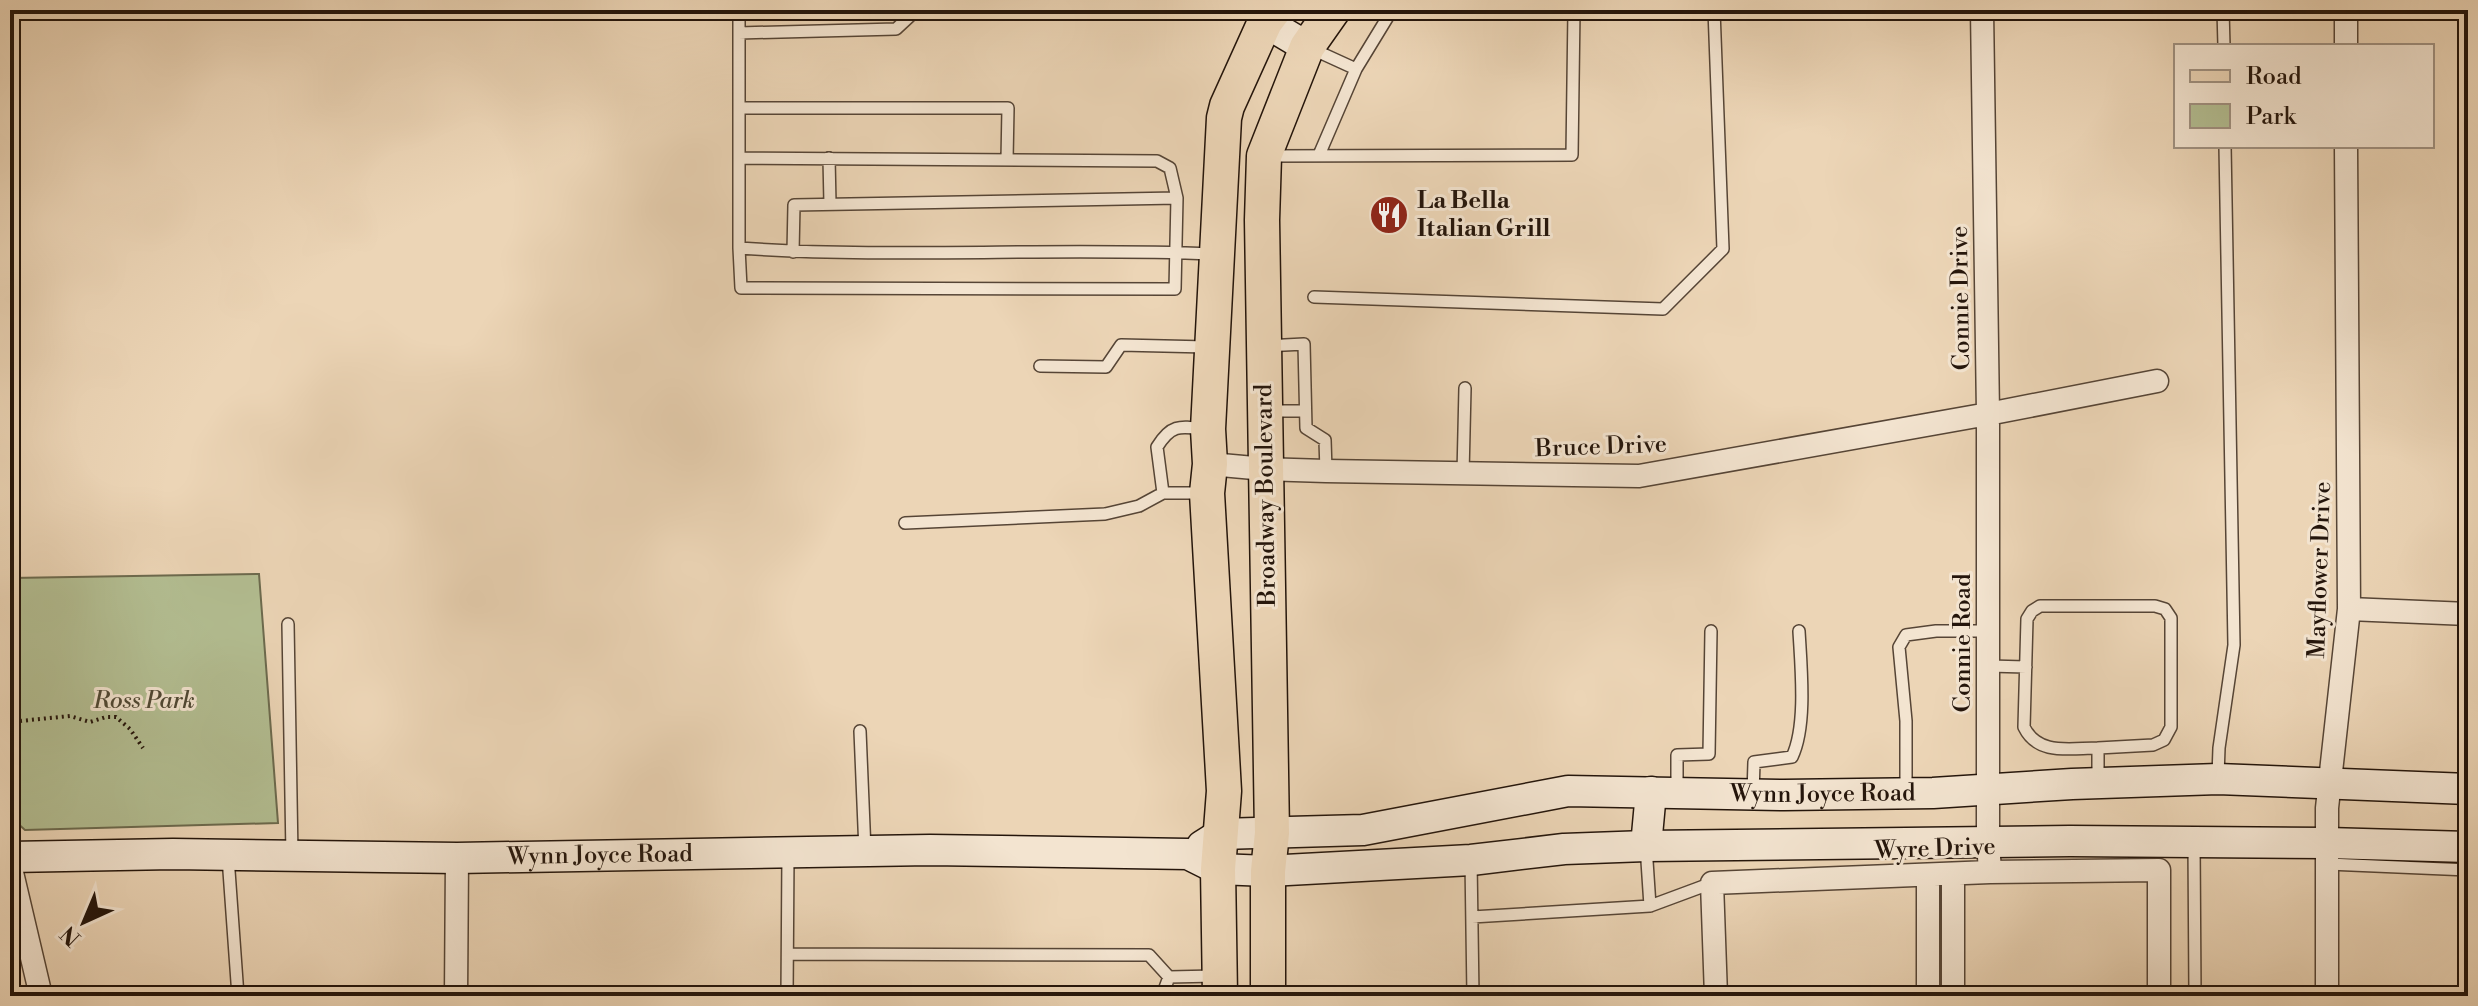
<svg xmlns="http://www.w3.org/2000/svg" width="2478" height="1006" viewBox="0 0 2478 1006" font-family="'Libre Bodoni',serif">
	<rect width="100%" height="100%" fill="#ecd5b6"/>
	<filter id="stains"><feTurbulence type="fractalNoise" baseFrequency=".0025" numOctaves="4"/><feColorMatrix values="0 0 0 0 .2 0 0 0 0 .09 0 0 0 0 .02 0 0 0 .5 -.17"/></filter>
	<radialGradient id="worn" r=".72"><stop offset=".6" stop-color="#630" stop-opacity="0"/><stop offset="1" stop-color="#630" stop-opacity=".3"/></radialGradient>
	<path fill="#b3be92" stroke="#6c6a4e" stroke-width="2" d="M259 574 278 823 25 830 15 821 11 578Z"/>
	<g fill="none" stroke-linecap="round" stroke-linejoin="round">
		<g stroke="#564536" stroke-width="14">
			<path id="lane" d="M739 10V248C896 259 1054 247 1212 254
				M2223 10 2224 46
				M739 33 896 29 910 16V10
				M1310 48 1356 69 1392 10
				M739 108H1008L1007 160
				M1319 155 1356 69
				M1268 156 1572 155 1574 10
				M739 158 1157 161 1170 168 1177 198
				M829 158 830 204
				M739 248 741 288 1175 289 1177 198 794 205 793 252
				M1314 297 1663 309 1723 249 1714 10
				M1267 346 1304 344 1306 428 1325 440 1326 471
				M1040 366 1106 367 1121 345 1207 347
				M1270 411H1305
				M1463 474 1465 388
				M1203 493H1163L1157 447C1171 424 1180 426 1204 429
				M905 523 1105 514 1139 506 1163 493
				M288 624 292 855
				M1989 666 2026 667
				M860 731 865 851
				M2098 748 2153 745 2164 740 2171 727V618L2165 609 2155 606H2040L2032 611 2027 619 2024 727C2038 756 2070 748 2098 748V782
				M2218 776 2219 748 2234 645 2225 146
				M1677 792V755L1709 754 1711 631
				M1906 793V721L1899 647 1906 635 1936 631H1988
				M1753 794 1754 762 1792 757C1807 726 1801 667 1799 631
				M2194 843 2195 996
				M228 857 238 996
				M1471 861 1473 996
				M2328 864 2468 870
				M1650 906 1712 883
				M1472 917 1650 906 1646 846
				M788 954 1149 955 1169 977 1215 976
				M787 996 788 854
				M1162 996 1169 977"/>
		</g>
		<g stroke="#564536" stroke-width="25">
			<path id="street" d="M1982 10 1988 414V842L1990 872
				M2346 10V46
				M1210 464 1265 469 1326 471 1639 476 1988 414 2157 381
				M2349 609 2468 614
				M10 864 41 996
				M456 996 457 858
				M1716 996 1712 883 1990 872 2159 870V996
				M1928 996V875
				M1953 996V874
				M2327 996V808L2349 609 2346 146"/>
		</g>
		<g stroke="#24150b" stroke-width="33">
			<g id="secondary">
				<path d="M1260 10 1265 22 1307 47"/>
				<path id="s1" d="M1202 846 1221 834 1363 830 1568 791 1784 795 1933 793 2072 784 2218 779 2468 789"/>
				<path d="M1646 846 1651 792"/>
				<path id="s2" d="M10 857 173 854 457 858 930 850 1188 854 1218 869 1268 871 1471 860 1564 849 1646 846 2070 841 2328 843 2468 847"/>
			</g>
		</g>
		<g stroke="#24150b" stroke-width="37">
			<path id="primary" d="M1220 996 1218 869 1224 791 1207 493 1210 464 1208 429 1224 118 1227 106 1265 22 1274 10
				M1268 996V871L1272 833 1262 220 1264 156 1307 47 1333 10"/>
		</g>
		<path stroke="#24150b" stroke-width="4" stroke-dasharray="2 4" stroke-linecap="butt" d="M20 721 70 716 90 722 106 717H116L130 729 143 748"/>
		<use href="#lane" stroke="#f3e4d0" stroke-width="11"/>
		<use href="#street" stroke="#f3e4d0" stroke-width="22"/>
		<use href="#secondary" stroke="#f3e4d0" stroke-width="30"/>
		<use href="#primary" stroke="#ecd5b6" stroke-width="34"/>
	</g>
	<defs>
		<g id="restaurant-disc" transform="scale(2)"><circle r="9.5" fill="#8f2418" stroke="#f3e4d0"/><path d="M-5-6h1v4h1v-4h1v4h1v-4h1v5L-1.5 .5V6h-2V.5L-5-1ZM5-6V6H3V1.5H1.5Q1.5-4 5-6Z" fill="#fff"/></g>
	</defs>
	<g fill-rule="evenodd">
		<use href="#restaurant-disc" x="1389" y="215"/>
	</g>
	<g text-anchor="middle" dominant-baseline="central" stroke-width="6" stroke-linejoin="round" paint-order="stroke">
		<g font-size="24" font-weight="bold" fill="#24150b" stroke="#f3e4d0" text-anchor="start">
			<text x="1417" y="201">La Bella<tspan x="1417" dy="28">Italian Grill</tspan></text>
		</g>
		<g font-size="24" fill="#24150b" stroke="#f3e4d0">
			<text transform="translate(1961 298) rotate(-91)">Connie Drive</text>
			<text transform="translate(1601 447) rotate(-2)">Bruce Drive</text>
			<text transform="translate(1266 495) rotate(-91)">Broadway Boulevard</text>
			<text transform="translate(2320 570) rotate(-88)">Mayflower Drive</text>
			<text transform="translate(1963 643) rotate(-90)">Connie Road</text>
			<text stroke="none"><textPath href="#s1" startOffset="628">Wynn Joyce Road</textPath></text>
			<text transform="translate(1935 849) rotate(-2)">Wyre Drive</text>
			<text stroke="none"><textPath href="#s2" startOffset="590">Wynn Joyce Road</textPath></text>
		</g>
		<g font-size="24" font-style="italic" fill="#4f4834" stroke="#f3e4d0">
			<text x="144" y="701">Ross Park</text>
		</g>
	</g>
	<rect width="2478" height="1006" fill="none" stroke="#ecd5b6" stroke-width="40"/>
	<rect x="12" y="12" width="2454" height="982" fill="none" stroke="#24150b" stroke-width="4"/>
	<rect x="20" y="20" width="2438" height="966" fill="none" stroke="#24150b" stroke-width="2"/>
	<rect x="2174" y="44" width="260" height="104" fill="#f3e4d0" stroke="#a09181" stroke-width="2"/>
	<rect x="2190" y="70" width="40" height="12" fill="#ecd5b6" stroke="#a09181" stroke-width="2"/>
	<text x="2246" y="84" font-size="24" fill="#24150b">Road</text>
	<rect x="2190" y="104" width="40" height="24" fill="#b3be92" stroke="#a09181" stroke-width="2"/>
	<text x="2246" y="124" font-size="24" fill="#24150b">Park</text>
	<g transform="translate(84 922) rotate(224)" stroke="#f3e4d0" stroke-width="6" paint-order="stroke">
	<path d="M0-6L14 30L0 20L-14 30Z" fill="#24150b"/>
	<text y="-12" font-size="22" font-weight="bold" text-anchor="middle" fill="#24150b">N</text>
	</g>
	<rect width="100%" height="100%" filter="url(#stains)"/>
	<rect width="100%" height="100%" fill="url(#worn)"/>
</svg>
